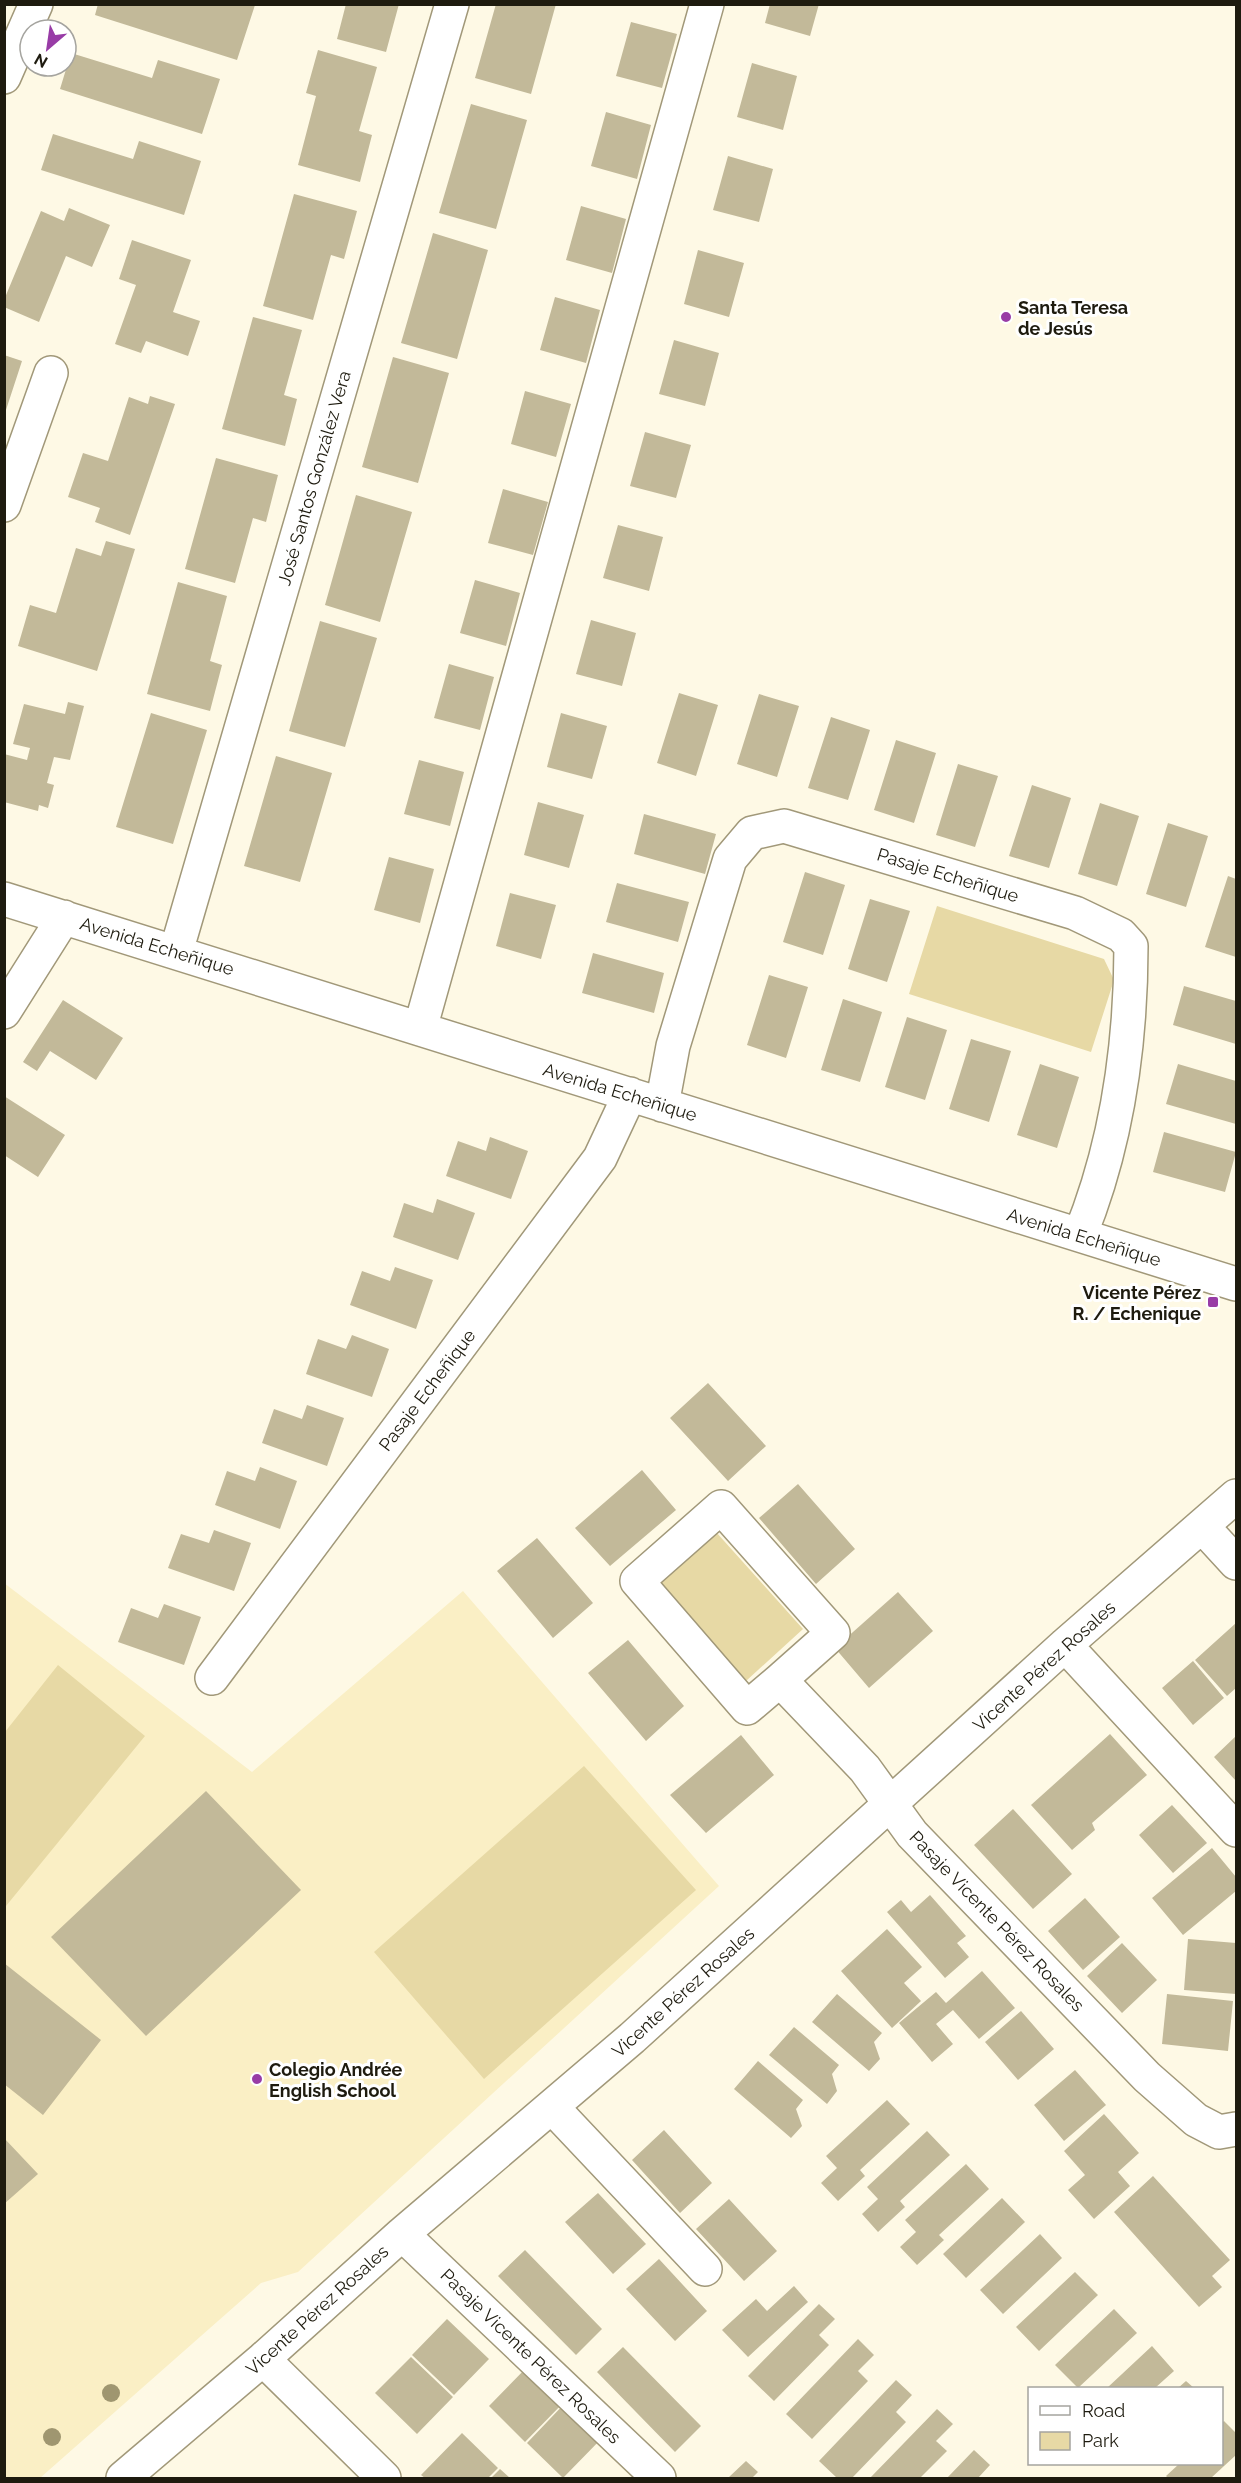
<svg xmlns="http://www.w3.org/2000/svg" width="1241" height="2483" viewBox="0 0 1241 2483" font-family="Raleway,sans-serif">
	<rect width="100%" height="100%" fill="#fef9e5"/>
	<path fill="#faefc5" d="M4 1583 252 1772 463 1591 719 1886 298 2272 261 2283 40 2478H4Z"/>
	<path fill="#e7d9a5" d="M937 906 1104 959 1114 980 1091 1052 909 994Z
		M716 1532 803 1629 746 1681 658 1584Z
		M58 1665 145 1736 6 1906 5 1732Z
		M584 1766 696 1890 484 2079 374 1952Z"/>
	<path fill="#c2b999" d="M98 4H252L255 5 237 60 95 15Z
		M346 4H399L386 52 337 39Z
		M496 4H556L531 94 475 78Z
		M770 4H819L810 36 765 23Z
		M631 22 677 34 662 88 616 76Z
		M318 50 377 67 359 131 372 135 360 182 298 165 316 96 306 93Z
		M71 53 152 78 158 60 220 79 202 134 60 89Z
		M752 63 797 76 783 130 737 117Z
		M471 104 527 120 496 229 439 213Z
		M606 112 651 125 637 179 591 166Z
		M53 134 133 159 139 141 201 161 184 215 41 170Z
		M728 156 773 169 759 222 713 210Z
		M294 194 357 211 344 259 331 255 313 320 263 306Z
		M581 206 626 219 612 273 566 260Z
		M69 208 110 225 92 267 66 256 39 322 4 307V300L41 211 64 221Z
		M433 233 488 250 457 359 401 343Z
		M132 240 191 260 173 312 200 321 188 356 146 341 141 353 115 344 136 285 119 279Z
		M698 250 744 263 729 317 684 304Z
		M555 297 600 310 586 363 540 350Z
		M253 317 302 330 284 395 297 399 285 446 222 429Z
		M674 340 719 353 705 406 659 394Z
		M4 355 22 361 5 413H4Z
		M393 357 449 373 418 483 362 467Z
		M525 391 571 404 556 457 511 444Z
		M150 396 175 404 130 535 95 522 100 508 68 497 83 453 108 461 129 397 148 404Z
		M645 432 691 445 676 498 630 486Z
		M216 458 278 475 266 522 253 518 235 583 185 569Z
		M503 489 548 502 533 555 488 543Z
		M356 495 412 512 380 622 325 605Z
		M618 525 663 537 649 591 603 578Z
		M106 541 135 549 97 671 18 646 30 605 56 613 76 548 101 556Z
		M475 580 520 593 506 646 460 633Z
		M178 582 227 596 210 661 222 665 210 711 147 694Z
		M591 620 636 633 622 686 576 674Z
		M320 621 377 638 345 747 289 731Z
		M449 664 494 677 480 730 434 718Z
		M679 693 718 705 696 776 657 763Z
		M759 694 799 706 777 777 737 764Z
		M68 702 84 706 70 760 54 757 47 783 54 785 48 808 39 805 38 811 4 802V754L27 760 30 748 13 744 24 704 65 714Z
		M151 713 207 730 173 844 116 827Z
		M561 713 607 726 592 779 547 767Z
		M831 717 870 730 848 800 808 788Z
		M896 740 936 753 914 823 874 810Z
		M276 756 332 773 300 882 244 866Z
		M419 760 464 772 450 826 404 814Z
		M958 764 998 776 975 847 936 835Z
		M1032 785 1071 798 1049 868 1009 856Z
		M538 802 584 815 569 868 524 855Z
		M1100 803 1139 816 1117 886 1078 874Z
		M644 814 716 834 705 874 634 854Z
		M1168 823 1208 836 1186 907 1146 894Z
		M389 857 434 869 420 923 374 910Z
		M805 872 845 885 823 955 783 942Z
		M1228 876 1236 879V957L1205 947Z
		M617 883 689 902 678 942 606 922Z
		M510 893 556 905 541 959 496 946Z
		M870 899 910 911 887 982 848 969Z
		M593 953 664 973 654 1013 582 993Z
		M769 975 808 987 786 1058 747 1045Z
		M1184 986 1236 1001V1044L1173 1025Z
		M843 999 882 1012 860 1082 821 1070Z
		M63 1000 123 1038 96 1080 50 1051 37 1071 23 1062Z
		M907 1017 947 1030 925 1100 885 1087Z
		M971 1039 1011 1051 989 1122 949 1109Z
		M1040 1064 1079 1077 1057 1148 1017 1135Z
		M1178 1064 1236 1081V1124L1166 1104Z
		M4 1096 65 1135 38 1177 4 1155Z
		M1164 1132 1236 1152 1225 1192 1153 1172Z
		M490 1137 528 1151 511 1199 446 1176 458 1141 486 1151Z
		M437 1199 475 1213 458 1260 393 1237 404 1203 433 1213Z
		M395 1267 433 1280 416 1329 350 1305 362 1271 390 1281Z
		M352 1335 389 1349 372 1397 306 1374 318 1339 346 1349Z
		M708 1383 766 1446 728 1481 670 1418Z
		M307 1405 344 1418 327 1466 262 1443 274 1409 302 1419Z
		M260 1467 297 1481 280 1529 215 1505 227 1471 255 1481Z
		M642 1470 676 1510 610 1566 575 1528Z
		M798 1484 855 1549 816 1584 759 1518Z
		M214 1530 251 1543 234 1591 168 1568 181 1534 209 1543Z
		M537 1538 593 1603 553 1638 497 1571Z
		M898 1592 933 1631 869 1688 835 1648Z
		M164 1604 201 1617 184 1665 118 1642 131 1608 158 1618Z
		M1236 1623V1688L1227 1696 1195 1660Z
		M628 1640 684 1706 646 1741 588 1673Z
		M1193 1661 1224 1698 1193 1725 1162 1688Z
		M1110 1734 1147 1775 1092 1823 1095 1830 1072 1850 1031 1805Z
		M741 1735 774 1775 706 1833 670 1795Z
		M1236 1736V1781L1214 1757Z
		M206 1791 301 1890 146 2036 51 1937Z
		M1172 1805 1207 1843 1173 1873 1139 1835Z
		M1013 1809 1072 1874 1033 1909 974 1845Z
		M1212 1848 1236 1877V1891L1183 1935 1152 1898Z
		M930 1895 966 1936 957 1943 969 1957 945 1978 887 1912 901 1900 911 1912Z
		M1085 1898 1120 1937 1083 1970 1048 1931Z
		M887 1929 922 1967 904 1983 921 2001 892 2028 841 1971Z
		M1188 1939 1236 1943V1994L1184 1990Z
		M1122 1943 1157 1980 1122 2013 1087 1976Z
		M4 1963 101 2040 43 2115 4 2084Z
		M982 1971 1015 2008 979 2039 953 2010 936 2024 953 2044 932 2062 899 2023 936 1992 946 2003Z
		M837 1994 882 2033 874 2042 880 2059 869 2071 812 2022Z
		M1167 1994 1233 2001 1228 2051 1162 2044Z
		M1021 2011 1054 2049 1018 2080 985 2042Z
		M794 2027 839 2065 832 2074 837 2091 827 2104 769 2055Z
		M758 2061 803 2100 796 2109 802 2126 791 2138 734 2089Z
		M1075 2070 1106 2105 1064 2141 1034 2105Z
		M887 2100 910 2124 860 2170 865 2176 838 2201 821 2183 837 2168 826 2156Z
		M1104 2114 1139 2153 1118 2172 1130 2186 1094 2219 1068 2190 1085 2175 1064 2151Z
		M664 2130 712 2183 680 2213 632 2160Z
		M927 2131 950 2155 900 2201 905 2207 878 2232 862 2214 878 2199 867 2187Z
		M4 2138 38 2174 4 2204Z
		M966 2164 989 2189 939 2235 944 2240 917 2265 900 2247 916 2232 905 2220Z
		M1153 2176 1230 2260 1212 2276 1222 2287 1199 2307 1114 2212Z
		M598 2193 646 2244 613 2274 565 2222Z
		M1002 2198 1025 2222 966 2278 943 2254Z
		M729 2199 777 2251 744 2281 696 2229Z
		M1040 2234 1062 2258 1003 2314 980 2290Z
		M525 2250 602 2329 576 2355 498 2276Z
		M659 2259 707 2311 675 2341 626 2289Z
		M1075 2272 1098 2295 1039 2351 1016 2327Z
		M794 2286 808 2302 748 2357 722 2330 756 2299 767 2311Z
		M819 2304 835 2319 819 2335 829 2345 774 2401 748 2376Z
		M1114 2309 1137 2333 1078 2388 1055 2365Z
		M447 2319 489 2359 454 2395 412 2355Z
		M858 2339 874 2355 858 2371 868 2381 812 2439 786 2414Z
		M1152 2346 1174 2371 1155 2388H1107Z
		M623 2347 701 2426 675 2452 597 2372Z
		M411 2357 453 2397 417 2434 375 2393Z
		M529 2365 566 2400 525 2442 489 2406Z
		M896 2380 912 2395 896 2412 906 2422 852 2478H837L819 2461Z
		M1186 2381 1194 2388H1178Z
		M567 2401 604 2436 563 2478 527 2443Z
		M937 2409 953 2424 936 2441 947 2451 920 2478H870Z
		M1224 2421 1236 2433V2455L1211 2478H1168L1166 2476 1179 2464H1222V2423Z
		M462 2433 498 2468 488 2478H425L421 2475Z
		M974 2450 990 2465 978 2478H947Z
		M746 2461 758 2472 752 2478H728Z
		M500 2469 510 2478H491Z"/>
	<g fill="none" stroke-linecap="round" stroke-linejoin="round">
		<g stroke="#a19879" stroke-width="36">
			<path id="minor" d="M4 77 36 4
				M4 505 51 373
				M4 899 1236 1284
				M176 952 452 4
				M4 1012 64 917
				M420 1029 707 4
				M662 1105 673 1046 730 859 752 833 784 826 1075 913 1121 935 1131 946C1131 1044 1117 1144 1080 1235
				M1202 1526 1236 1563
				M1065 1645 1236 1830
				M212 1678 600 1158 630 1094
				M780 1680 833 1633 721 1507 637 1581 747 1708 780 1680 865 1769 912 1834 1147 2077 1196 2120 1219 2132 1236 2129
				M552 2107 705 2269
				M402 2234 659 2478
				M263 2359 384 2478
				M123 2478 263 2359 402 2234 632 2038 1065 1645 1236 1496"/>
		</g>
		<use href="#minor" stroke="#fff" stroke-width="33"/>
	</g>
	<g fill="#9f9670">
		<circle cx="111" cy="2393" r="9"/>
		<circle cx="52" cy="2437" r="9"/>
	</g>
	<g fill="#983ca6" stroke="#fff" stroke-width="2">
		<circle cx="1006" cy="317" r="6"/>
		<rect x="1207" y="1296" width="12" height="12" rx="3"/>
		<circle cx="257" cy="2079" r="6"/>
	</g>
	<g text-anchor="middle" dominant-baseline="central" stroke-width="6" stroke-linejoin="round" paint-order="stroke">
		<g font-size="18" font-weight="bold" fill="#1e1b0f" stroke="#fff" text-anchor="start">
			<text x="1018" y="307">Santa Teresa<tspan x="1018" dy="21">de Jesús</tspan></text>
			<text x="1201" y="1292" text-anchor="end">Vicente Pérez<tspan x="1201" dy="21">R. / Echenique</tspan></text>
			<text x="269" y="2069">Colegio Andrée<tspan x="269" dy="21">English School</tspan></text>
		</g>
		<g font-size="18" fill="#1e1b0f" stroke="#fff">
			<text transform="translate(314 478) rotate(-74)">José Santos González Vera</text>
			<text transform="translate(948 875) rotate(17)">Pasaje Echeñique</text>
			<text transform="translate(157 946) rotate(17)">Avenida Echeñique</text>
			<text transform="translate(620 1092) rotate(17)">Avenida Echeñique</text>
			<text transform="translate(1084 1237) rotate(17)">Avenida Echeñique</text>
			<text transform="translate(427 1390) rotate(-53)">Pasaje Echeñique</text>
			<text transform="translate(1044 1666) rotate(-42)">Vicente Pérez Rosales</text>
			<text transform="translate(997 1921) rotate(46)">Pasaje Vicente Pérez Rosales</text>
			<text transform="translate(683 1992) rotate(-42)">Vicente Pérez Rosales</text>
			<text transform="translate(317 2310) rotate(-42)">Vicente Pérez Rosales</text>
			<text transform="translate(531 2356) rotate(44)">Pasaje Vicente Pérez Rosales</text>
		</g>
	</g>
	<rect width="1241" height="2483" fill="none" stroke="#1e1b0f" stroke-width="12"/>
	<rect x="1028" y="2387" width="195" height="78" fill="#ffffff" stroke="#a5a49f" stroke-width="1.5"/>
	<rect x="1040" y="2406" width="30" height="9" fill="#ffffff" stroke="#a5a49f" stroke-width="1.5"/>
	<text x="1082" y="2417" font-size="18" fill="#1e1b0f">Road</text>
	<rect x="1040" y="2432" width="30" height="18" fill="#e7d9a5" stroke="#a5a49f" stroke-width="1.5"/>
	<text x="1082" y="2447" font-size="18" fill="#1e1b0f">Park</text>
	<g transform="translate(48 48) rotate(209)"><circle r="28" fill="#ffffff" stroke="#a5a49f" stroke-width="1.5"/>
	<path d="M0-4.5L10 22L0 15L-10 22Z" fill="#983ca6"/>
	<text y="-9" font-size="16" font-weight="bold" text-anchor="middle" fill="#1e1b0f">N</text>
	</g>
</svg>
